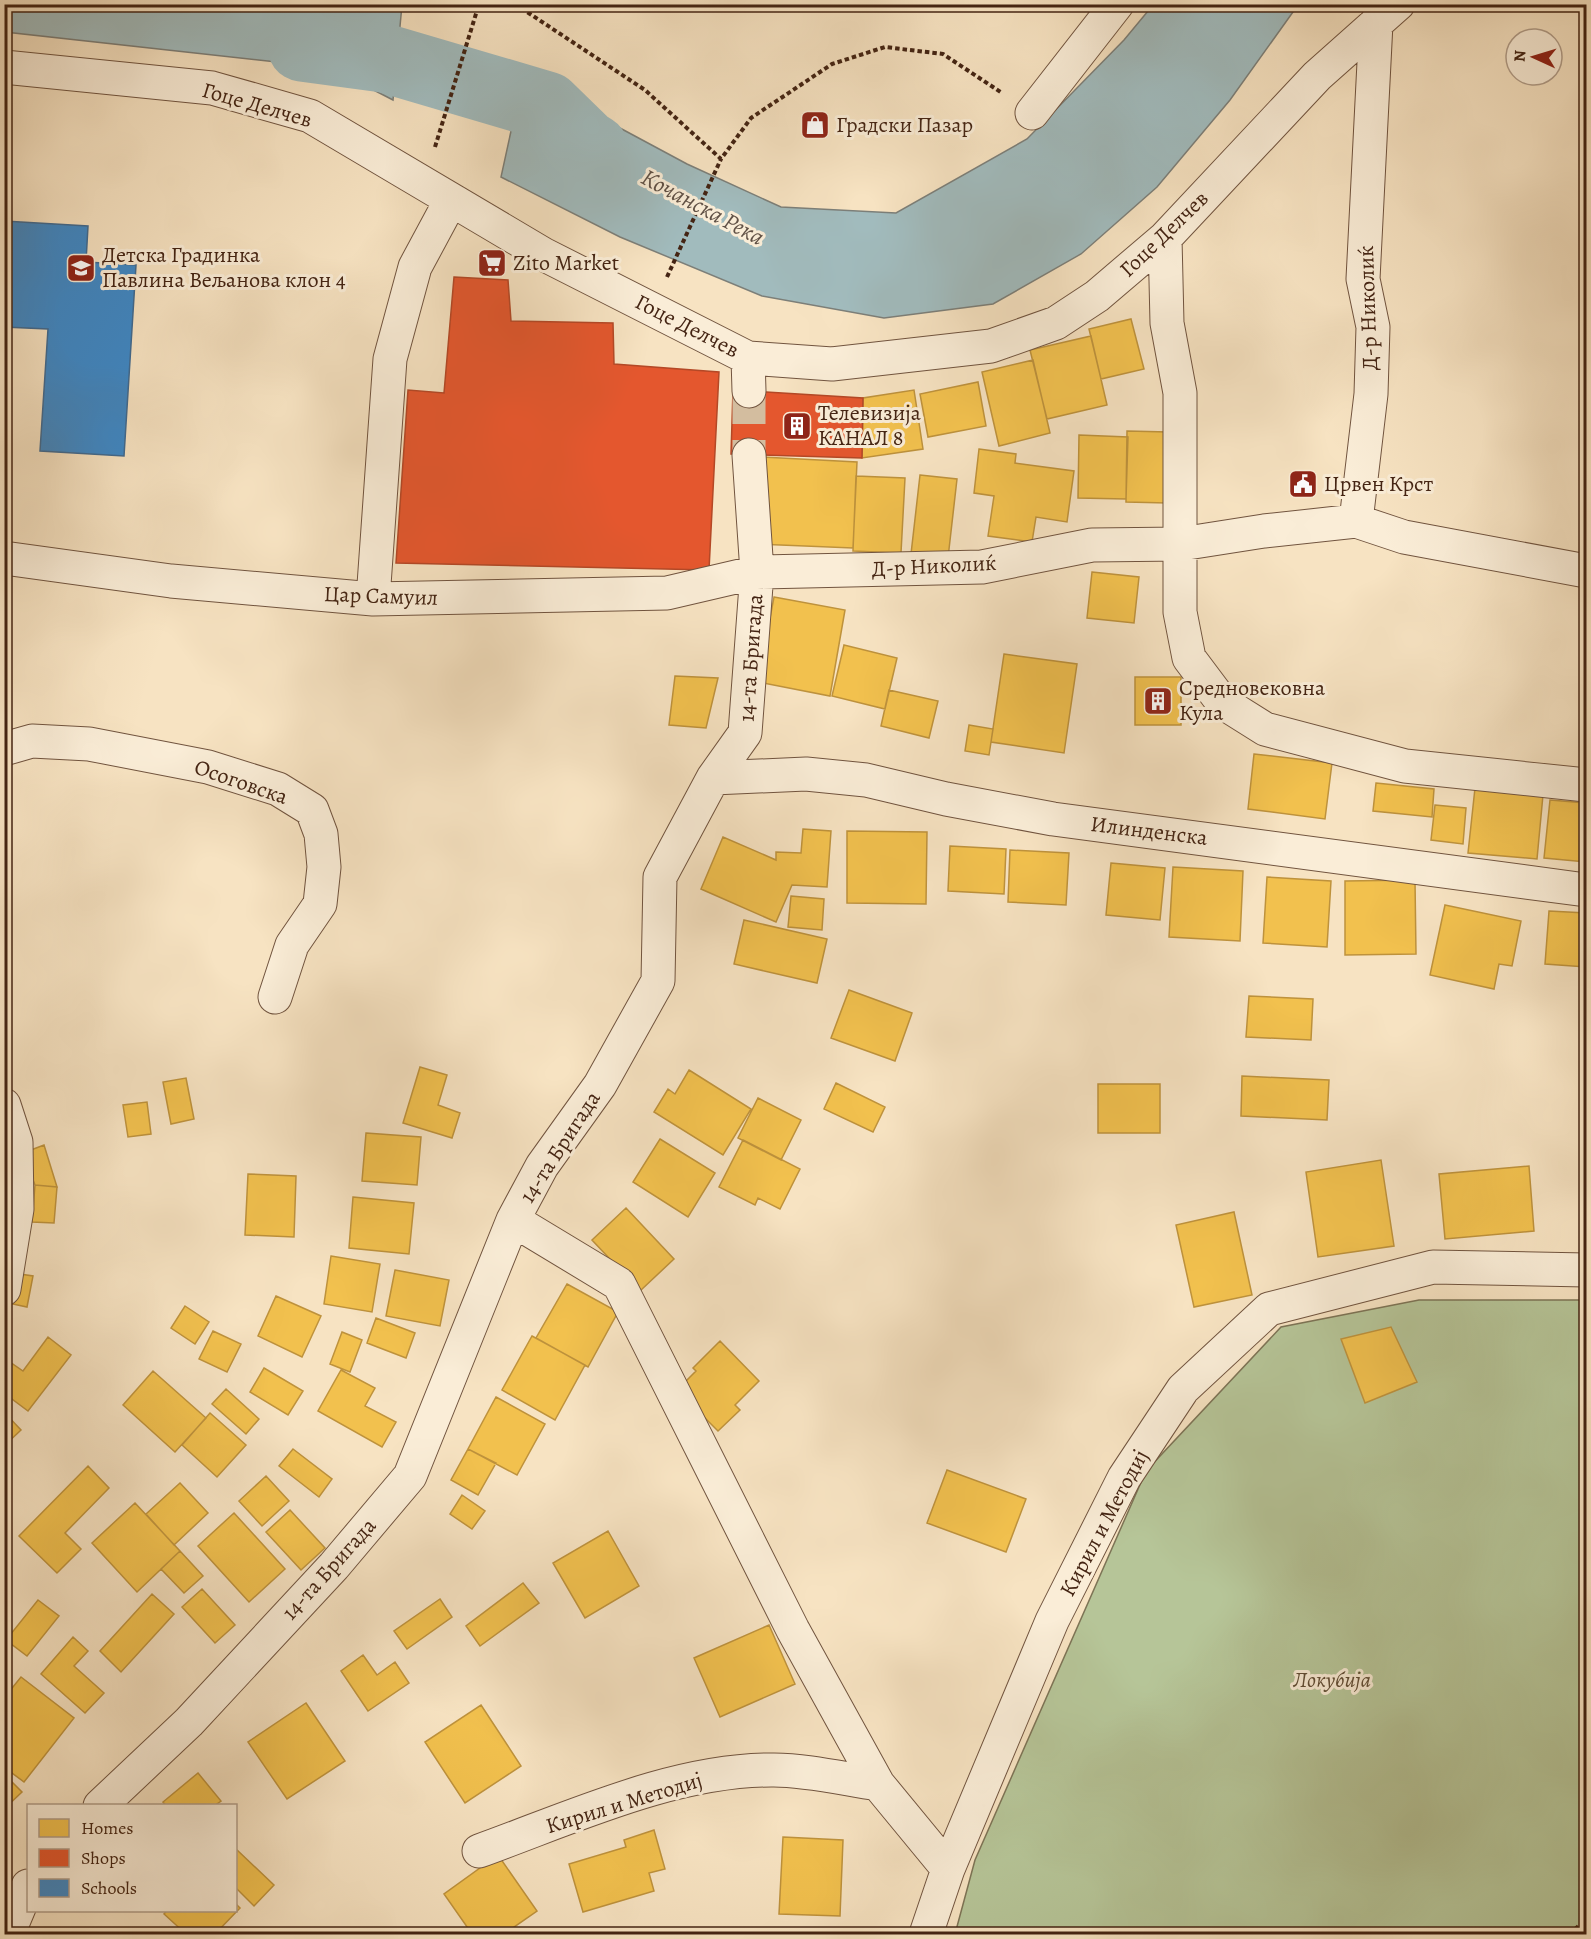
<svg xmlns="http://www.w3.org/2000/svg" width="1591" height="1939" viewBox="0 0 1591 1939" font-family="Alegreya,serif">
	<rect width="100%" height="100%" fill="#f7e3c2"/>
	<filter id="stains"><feTurbulence type="fractalNoise" baseFrequency=".00333" numOctaves="4"/><feColorMatrix values="0 0 0 0 .2 0 0 0 0 .09 0 0 0 0 .02 0 0 0 .5 -.17"/></filter>
	<radialGradient id="worn" r=".72"><stop offset=".6" stop-color="#630" stop-opacity="0"/><stop offset="1" stop-color="#630" stop-opacity=".3"/></radialGradient>
	<path fill="#b6c598" stroke="#7d7456" stroke-width="1.5" d="M1419 1300H1586V1934H955L975 1860 1146 1471 1281 1327Z"/>
	<path fill="#a1bbbd" stroke="#7c7f79" stroke-width="1.5" d="M5 4 402 5 393 100 331 68 5 32Z
		M1153 5H1298L1230 100 1157 187 1081 254 993 304 884 318 762 296 620 237 501 177 523 76 687 164 781 207 896 213 1027 139 1124 40Z"/>
	<path fill="#f2c14e" stroke="#be923c" stroke-width="1.5" d="M1131 319 1144 369 1101 379 1089 329Z
		M1091 336 1107 405 1047 419 1030 350Z
		M1033 360 1050 433 999 446 982 372Z
		M978 382 986 426 928 437 920 394Z
		M914 390 923 449 862 458 863 398Z
		M1127 431 1168 432 1167 503 1126 502Z
		M1079 435 1128 437 1126 499 1078 498Z
		M979 449 1016 454 1015 463 1074 471 1067 522 1036 517 1032 542 988 536 994 496 974 493Z
		M760 457 857 462 853 548 757 544Z
		M920 475 957 479 948 558 911 554Z
		M856 476 905 478 901 553 853 551Z
		M1092 572 1139 577 1134 623 1087 618Z
		M774 597 845 610 830 696 758 682Z
		M844 645 897 658 885 709 832 696Z
		M1004 654 1077 664 1064 753 991 742Z
		M675 676 718 678 706 728 669 725Z
		M1135 677H1181V725H1135Z
		M889 690 938 701 929 738 881 726Z
		M969 725 993 729 989 755 965 751Z
		M1254 754 1332 763 1325 819 1248 809Z
		M1376 783 1434 789 1432 817 1373 811Z
		M1475 788 1543 795 1537 859 1468 853Z
		M1550 800 1586 803V862L1544 858Z
		M1435 805 1466 808 1463 844 1431 840Z
		M803 829 831 831 827 887 792 885 776 922 701 889 723 837 776 860V852L801 853Z
		M847 831 927 832 926 904 847 903Z
		M950 846 1006 849 1004 894 948 891Z
		M1010 850 1069 853 1066 905 1008 902Z
		M1111 863 1165 868 1160 920 1106 915Z
		M1173 867 1243 871 1240 941 1169 937Z
		M1267 877 1331 881 1327 947 1263 943Z
		M1415 880 1416 954 1345 955V881Z
		M791 896 824 899 822 930 788 927Z
		M1445 905 1521 921 1512 966 1499 964 1494 989 1430 975Z
		M1549 911 1586 913V967L1545 964Z
		M744 920 827 939 817 983 734 964Z
		M849 990 912 1013 895 1061 831 1038Z
		M1249 996 1313 999 1311 1040 1246 1037Z
		M420 1067 447 1075 438 1105 460 1113 452 1138 403 1123Z
		M689 1070 751 1109 723 1155 654 1112 668 1089 675 1094Z
		M1242 1076 1329 1080 1327 1120 1241 1116Z
		M186 1078 194 1119 171 1124 163 1082Z
		M836 1083 885 1107 873 1132 824 1109Z
		M1098 1084H1160V1133H1098Z
		M758 1098 801 1120 781 1160 738 1138Z
		M147 1102 151 1134 128 1137 123 1105Z
		M366 1133 421 1137 417 1185 362 1181Z
		M660 1139 715 1173 688 1217 633 1182Z
		M743 1140 800 1169 780 1209 758 1198 755 1205 719 1187Z
		M44 1145 57 1187 35 1185 23 1153Z
		M1381 1160 1394 1246 1318 1257 1306 1172Z
		M1529 1166 1534 1231 1445 1239 1439 1174Z
		M248 1174 296 1176 294 1237 245 1235Z
		M35 1185 57 1187 54 1223 32 1222Z
		M353 1197 414 1203 409 1254 349 1248Z
		M626 1208 674 1259 640 1291 592 1240Z
		M1234 1212 1252 1295 1194 1307 1176 1225Z
		M331 1256 380 1264 372 1312 324 1304Z
		M395 1270 449 1280 440 1326 386 1316Z
		M13 1273 33 1276 27 1307 8 1303Z
		M567 1284 618 1312 588 1367 536 1338Z
		M276 1296 321 1316 302 1357 258 1336Z
		M185 1306 209 1322 195 1344 171 1328Z
		M376 1318 415 1333 406 1358 367 1343Z
		M1391 1327 1417 1382 1365 1403 1341 1339Z
		M213 1331 241 1344 227 1372 199 1359Z
		M342 1332 362 1340 350 1372 330 1364Z
		M532 1336 585 1365 555 1420 502 1390Z
		M48 1337 71 1355 28 1411 4 1393V1358L23 1371Z
		M720 1341 759 1381 735 1405 740 1410 718 1431 677 1390 696 1371 693 1368Z
		M264 1368 303 1391 288 1415 250 1392Z
		M341 1370 375 1388 365 1406 396 1422 382 1447 318 1411Z
		M153 1371 206 1418 175 1452 123 1405Z
		M226 1389 259 1419 246 1434 212 1404Z
		M496 1397 545 1424 517 1475 468 1449Z
		M4 1412 21 1430 4 1446Z
		M210 1413 246 1445 217 1477 182 1445Z
		M293 1449 332 1479 319 1497 279 1466Z
		M468 1449 496 1463 478 1495 451 1480Z
		M88 1466 109 1488 65 1533 81 1549 57 1573 19 1536Z
		M947 1470 1026 1499 1006 1552 927 1523Z
		M266 1476 289 1501 262 1526 239 1501Z
		M180 1483 208 1513 174 1545 146 1514Z
		M462 1495 485 1511 472 1529 450 1514Z
		M135 1503 180 1551 137 1592 92 1543Z
		M290 1510 325 1548 301 1570 266 1532Z
		M234 1513 285 1569 249 1602 198 1546Z
		M608 1531 639 1586 585 1618 553 1563Z
		M180 1551 203 1576 184 1593 161 1569Z
		M523 1583 539 1603 480 1646 466 1626Z
		M202 1589 235 1625 215 1643 182 1607Z
		M152 1594 174 1614 121 1672 100 1651Z
		M440 1599 452 1617 407 1649 394 1631Z
		M38 1600 59 1616 27 1656 6 1640Z
		M769 1625 795 1684 720 1717 694 1658Z
		M73 1637 88 1651 74 1666 104 1693 85 1713 41 1674Z
		M363 1655 377 1675 395 1662 409 1683 368 1711 341 1671Z
		M21 1677 74 1718 24 1782 4 1767V1698Z
		M306 1703 345 1761 287 1799 248 1742Z
		M481 1705 521 1766 465 1803 425 1742Z
		M198 1773 221 1801 214 1806H166L163 1802Z
		M4 1774 22 1792 4 1809Z
		M654 1830 665 1869 649 1873 654 1891 583 1912 569 1864 626 1847 624 1840Z
		M783 1837 843 1840 840 1916 779 1914Z
		M236 1849 274 1885 254 1906 236 1888Z
		M498 1855 537 1911 504 1934H472L444 1894Z
		M236 1904 240 1908 215 1934H186L164 1914 167 1910H236Z"/>
	<path fill="#e4572e" stroke="#b44826" stroke-width="1.5" d="M454 277 508 280 511 321 613 323 614 364 719 372 709 570 396 563 408 390 444 393Z
		M733 390 863 398 862 458 731 454Z"/>
	<path fill="#3f88c5" stroke="#406a90" stroke-width="1.5" d="M4 221 88 226 86 262 136 265 124 456 40 451 48 329 4 327Z"/>
	<g fill="none" stroke-linecap="round" stroke-linejoin="round">
		<path stroke="#a1bbbd" stroke-width="69" d="M302 47 384 58 547 106 586 144 594 149"/>
		<path stroke="#d3bd9f" stroke-width="33" stroke-dasharray="33 16" stroke-linecap="butt" d="M749 391V455"/>
		<g stroke="#71543f" stroke-width="35">
			<path id="minor" d="M4 67 212 88 310 116 543 254 748 358 832 364 991 346 1056 323 1097 296 1165 238 1317 76 1398 4
				M1032 113 1117 4
				M1165 238 1167 323 1180 393V612L1189 658 1222 702 1265 729 1405 766 1586 785
				M748 358 749 391
				M1356 521 1371 394 1373 327 1363 279 1376 23
				M4 558 171 581 373 599 667 593 757 572 982 567 1092 545 1181 544 1264 531 1356 521 1404 537 1586 571
				M373 599 390 359 415 267 451 200
				M4 749 32 741 89 744 208 767 278 789 312 810 321 834 324 867 320 904 292 945 275 997
				M713 778 806 774 866 780 946 799 1053 819 1586 890
				M4 1105 16 1142 17 1209 4 1289
				M513 1220 619 1284 793 1630 878 1784
				M100 1806 189 1722 334 1566 410 1476 513 1220 542 1166 600 1085 658 981 660 877 713 778 745 733 757 572 749 455
				M479 1851C571 1818 675 1769 774 1770 808 1770 844 1779 878 1784L948 1869
				M8 1934 28 1886
				M926 1934 948 1869 1052 1621 1124 1478 1183 1389 1269 1309 1433 1267 1586 1270"/>
		</g>
		<path stroke="#442413" stroke-width="4" stroke-dasharray="4.5 3" stroke-linecap="butt" d="M515 4 645 90 721 159 751 118 832 64 885 47 943 54 1002 93
			M525 10 526 4
			M435 147 479 4
			M667 277 721 159
			M1569 1934 1586 1920"/>
		<use href="#minor" stroke="#faedd7" stroke-width="33"/>
	</g>
	<defs>
		<g id="shop-square" transform="scale(1.5)"><rect x="-9" y="-9" width="18" height="18" rx="4" fill="#8f2418" stroke="#faedd7"/><path d="M-5-2.5h2.3a2.7 3.5 0 0 1 5.4 0H5L5.5 6h-11ZM-1.5-2.5h3a1.5 2.3 0 0 0-3 0Z" fill="#fff"/></g>
		<g id="supermarket-square" transform="scale(1.5)"><rect x="-9" y="-9" width="18" height="18" rx="4" fill="#8f2418" stroke="#faedd7"/><path d="M-6-5.5h2.5l.6 2H6L4.5 2H-2.5L-4.4-4H-6ZM-1.5 3.2a1.3 1.3 0 1 0 .1 0ZM3 3.2a1.3 1.3 0 1 0 .1 0Z" fill="#fff"/></g>
		<g id="school-square" transform="scale(1.5)"><rect x="-9" y="-9" width="18" height="18" rx="4" fill="#8f2418" stroke="#faedd7"/><path d="M0-5L7-2L0 1L-7-2ZM-4 1L0 2.5L4 1V4Q0 6-4 4Z" fill="#fff"/></g>
		<g id="building-square" transform="scale(1.5)"><rect x="-9" y="-9" width="18" height="18" rx="4" fill="#8f2418" stroke="#faedd7"/><path d="M-4-6H4V6H1V3H-1V6H-4ZM-2.5-4.3h1.7v1.8h-1.7ZM.8-4.3h1.7v1.8H.8ZM-2.5-1h1.7V.8h-1.7ZM.8-1h1.7V.8H.8Z" fill="#fff"/></g>
		<g id="civic-square" transform="scale(1.5)"><rect x="-9" y="-9" width="18" height="18" rx="4" fill="#8f2418" stroke="#faedd7"/><path d="M-.6-6.5H3V-4.5H.6V-3L4-1V1h2V6H-6V1h2V-1L-.6-3ZM-1.2 2.5V6h2.4V2.5Z" fill="#fff"/></g>
	</defs>
	<g fill-rule="evenodd">
		<use href="#shop-square" x="815" y="125"/>
		<use href="#supermarket-square" x="492" y="263"/>
		<use href="#school-square" x="81" y="268"/>
		<use href="#building-square" x="797" y="426"/>
		<use href="#civic-square" x="1303" y="484"/>
		<use href="#building-square" x="1158" y="701"/>
	</g>
	<g text-anchor="middle" dominant-baseline="central" stroke-width="6" stroke-linejoin="round" paint-order="stroke">
		<g font-size="22" fill="#442413" stroke="#faedd7">
			<text transform="translate(257 105) rotate(16)">Гоце Делчев</text>
			<text transform="translate(1164 234) rotate(-44)">Гоце Делчев</text>
			<text transform="translate(1368 308) rotate(-92)">Д-р Николиќ</text>
			<text transform="translate(687 326) rotate(27)">Гоце Делчев</text>
			<text transform="translate(934 566) rotate(-3)">Д-р Николиќ</text>
			<text transform="translate(381 596) rotate(2)">Цар Самуил</text>
			<text transform="translate(751 658) rotate(-86)">14-та Бригада</text>
			<text transform="translate(241 782) rotate(19)">Осоговска</text>
			<text transform="translate(1149 831) rotate(7)">Илинденска</text>
			<text transform="translate(560 1147) rotate(-57)">14-та Бригада</text>
			<text transform="translate(1104 1523) rotate(-62)">Кирил и Методиј</text>
			<text transform="translate(329 1569) rotate(-48)">14-та Бригада</text>
			<text transform="translate(624 1803) rotate(-17)">Кирил и Методиј</text>
		</g>
		<g font-size="22" fill="#442413" stroke="#faedd7" text-anchor="start">
			<text x="836" y="125">Градски Пазар</text>
			<text x="102" y="255">Детска Градинка<tspan x="102" dy="25">Павлина Вељанова клон 4</tspan></text>
			<text x="513" y="263">Zito Market</text>
			<text x="818" y="413">Телевизија<tspan x="818" dy="25">КАНАЛ 8</tspan></text>
			<text x="1324" y="484">Црвен Крст</text>
			<text x="1179" y="688">Средновековна<tspan x="1179" dy="25">Кула</tspan></text>
		</g>
		<g font-size="22" font-style="italic" fill="#604c34" stroke="#faedd7">
			<text x="1332" y="1680">Локубија</text>
		</g>
		<g font-size="24" font-style="italic" fill="#605146" stroke="#faedd7">
			<text transform="translate(703 207) rotate(28)">Кочанска Река</text>
		</g>
	</g>
	<rect width="1591" height="1939" fill="none" stroke="#f7e3c2" stroke-width="24"/>
	<rect x="6" y="6" width="1579" height="1927" fill="none" stroke="#442413" stroke-width="3"/>
	<rect x="12" y="12" width="1567" height="1915" fill="none" stroke="#442413" stroke-width="1.5"/>
	<rect x="27" y="1804" width="210" height="108" fill="#faedd7" stroke="#b19d89" stroke-width="1.5"/>
	<rect x="39" y="1819" width="30" height="18" fill="#f2c14e" stroke="#b19d89" stroke-width="1.5"/>
	<text x="81" y="1834" font-size="18" fill="#442413">Homes</text>
	<rect x="39" y="1849" width="30" height="18" fill="#e4572e" stroke="#b19d89" stroke-width="1.5"/>
	<text x="81" y="1864" font-size="18" fill="#442413">Shops</text>
	<rect x="39" y="1879" width="30" height="18" fill="#3f88c5" stroke="#b19d89" stroke-width="1.5"/>
	<text x="81" y="1894" font-size="18" fill="#442413">Schools</text>
	<g transform="translate(1534 57) rotate(274)"><circle r="28" fill="#faedd7" stroke="#b19d89" stroke-width="1.5"/>
	<path d="M0-4.5L10 22L0 15L-10 22Z" fill="#8f2418"/>
	<text y="-9" font-size="16" font-weight="bold" text-anchor="middle" fill="#442413">N</text>
	</g>
	<rect width="100%" height="100%" filter="url(#stains)"/>
	<rect width="100%" height="100%" fill="url(#worn)"/>
</svg>
